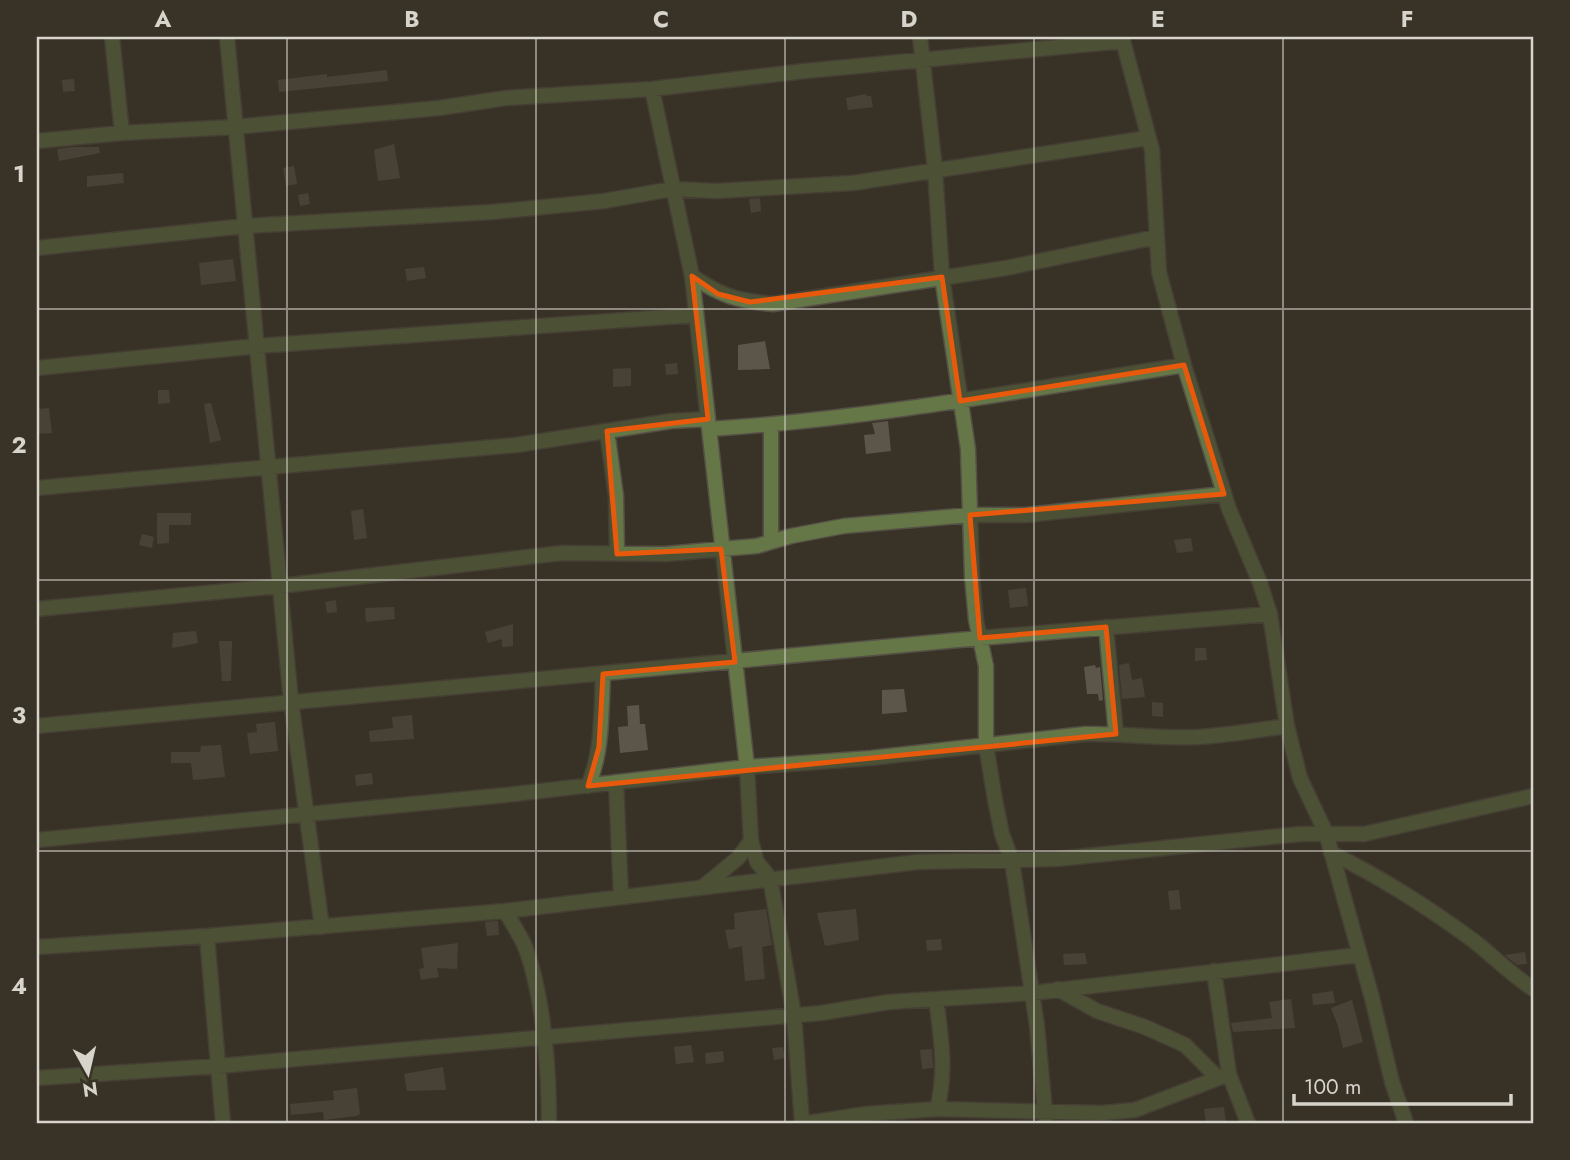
<svg xmlns="http://www.w3.org/2000/svg" width="1570" height="1160" viewBox="0 0 1570 1160" font-family="Jost,sans-serif">
	<rect width="100%" height="100%" fill="#383227"/>
	<path fill="#5c564a" d="M387 70 388 81 279 92 278 80 327 74V77Z
		M74 79 75 91 63 92 62 80Z
		M866 94V96H871L873 107 848 110 846 98Z
		M394 144 400 178 378 181 374 150Z
		M74 147H99L100 153 59 161 57 149Z
		M294 166 297 184 286 186 283 168Z
		M123 173 124 183 87 187V176Z
		M308 193 310 204 300 206 298 195Z
		M760 198 761 211 751 213 749 199Z
		M233 259 236 281 201 285 199 263Z
		M424 267 426 278 407 281 405 269Z
		M765 341 770 369 738 370V345Z
		M677 363 678 374 666 375 665 364Z
		M631 368V386L613 387V369Z
		M158 390H169L170 403 158 404Z
		M211 403 221 440 210 443 204 404Z
		M49 408 52 433 37 434V409Z
		M888 421 891 451 866 454 864 435 875 434 872 423Z
		M363 509 367 538 354 540 351 511Z
		M157 513H191V525H169V543L157 544Z
		M142 534 154 537 152 548 139 545Z
		M1191 538 1193 551 1177 553 1174 540Z
		M1026 588 1028 606 1010 608 1008 590Z
		M336 600 337 612 327 613 325 602Z
		M394 607 395 619 366 622 365 608Z
		M513 624V646L502 647V639L488 643 485 632Z
		M196 631 198 643 172 648 173 633Z
		M219 641H232L231 681H222Z
		M1195 648H1206L1207 660 1195 661Z
		M1129 663 1132 680 1142 678 1145 697 1122 699 1119 665Z
		M1095 665 1096 668 1100 667 1103 700 1099 701 1098 694H1087L1084 667Z
		M904 689 907 712 882 714V690Z
		M1152 702 1163 703V717L1152 716Z
		M639 705 640 724H645L648 750 620 753 618 727 628 726 627 706Z
		M412 715 414 739 370 742 369 731 393 728 392 717Z
		M275 722 278 751 250 754 247 733 257 732 256 724Z
		M221 745 225 777 193 780 191 763H171V752H200L201 746Z
		M372 773 373 784 356 786 355 775Z
		M1179 890 1181 909 1170 910 1168 891Z
		M766 909 772 945 762 947 765 979 745 981 742 946 729 949 725 930 735 929 734 913Z
		M856 909 859 940 825 946 817 913Z
		M498 921 499 935 487 936 485 922Z
		M941 939 942 950 927 951 926 940Z
		M458 943 457 969 437 968 439 977 421 980 419 969 424 968 421 948Z
		M1525 952 1527 964 1517 965 1505 955Z
		M1085 953 1087 964 1064 965 1063 954Z
		M1333 991 1335 1003 1313 1005 1312 994Z
		M1291 999 1295 1028 1233 1032 1231 1023 1272 1018 1269 1002Z
		M1352 1000 1363 1042 1343 1048 1338 1026 1331 1008Z
		M691 1045 694 1062 676 1064 674 1047Z
		M783 1047 785 1058 774 1060 772 1048Z
		M932 1049 933 1068 922 1069 920 1050Z
		M723 1051 724 1062 706 1064 705 1053Z
		M443 1067 446 1090 407 1091 404 1074Z
		M357 1088 360 1114 357 1116 324 1120 323 1112 291 1115 290 1104 334 1100 333 1091Z
		M1224 1107 1226 1123H1206L1204 1109Z"/>
	<g fill="none" stroke-linecap="round" stroke-linejoin="round">
		<g stroke="#554f45" stroke-width="17">
			<path id="street" d="M112 37 122 133
				M227 37 291 701 322 927
				M920 37 935 169 942 277 968 449 972 576 976 620 986 666V745L995 800 1002 834 1012 861 1037 1026 1046 1123
				M1122 37 1152 150 1159 272 1184 365 1229 509 1260 583 1270 614 1287 726 1300 778 1326 833 1372 998 1392 1082 1406 1123
				M652 89 692 276 747 767 751 841 757 862 770 878 794 1015 802 1123
				M37 141 122 133 234 127 439 108 506 98 652 89 805 71 1123 41
				M37 248 245 226 492 212 604 201 672 189 716 191 853 183 1148 138
				M692 276C721 296 738 301 773 304L1006 268 1156 237
				M37 368 257 346 696 315
				M771 425V541
				M709 429C868 419 1026 390 1184 365
				M607 431 616 496 617 554
				M37 488 516 445 671 421 708 419
				M37 609 280 586 562 553 666 554 721 549 757 546 791 536 844 526 970 515H1026L1224 494
				M1106 627 1116 734
				M37 726 980 638 1270 614
				M616 782 621 897
				M588 786C603 751 601 712 603 674
				M37 840 506 795 747 767 871 758 1085 734C1123 733 1161 739 1199 737 1229 735 1258 730 1287 726
				M1331 853C1381 877 1429 908 1474 941 1494 957 1512 975 1533 989
				M704 886 738 858 751 841
				M505 911C512 923 521 936 526 949 544 999 549 1071 549 1123
				M207 936 223 1123
				M37 947 207 936 505 911 918 862 1057 859 1300 834H1364L1533 796
				M1214 971 1229 1074 1248 1123
				M1058 989 1097 1011 1145 1027 1185 1045 1217 1077
				M936 999C941 1036 947 1072 937 1109
				M37 1078 218 1066 821 1013 889 1002 1032 993 1359 955
				M808 1123 866 1114 937 1109 1102 1113 1135 1110 1229 1074"/>
		</g>
		<use href="#street" stroke="#657746" stroke-width="14"/>
	</g>
	<path d="M0 0H1570V1160H0ZM692 276 718 294 750 302 942 277 960 401 1184 365 1224 494 970 515 980 638 1106 627 1116 734 588 786 599 747 603 674 735 662 721 549 617 554 607 431 708 419Z" fill="#383227" fill-opacity=".55" fill-rule="evenodd"/>
	<path fill="none" stroke="#e8590c" stroke-width="5" stroke-linejoin="round" d="M692 276 718 294 750 302 942 277 960 401 1184 365 1224 494 970 515 980 638 1106 627 1116 734 588 786 599 747 603 674 735 662 721 549 617 554 607 431 708 419Z"/>
	<path fill="none" stroke="#d7d4cc" stroke-width="2" stroke-opacity="0.55" d="M287 37V1123M536 37V1123M785 37V1123M1034 37V1123M1283 37V1123M37 309H1533M37 580H1533M37 851H1533"/>
	<rect width="1570" height="1160" fill="none" stroke="#383227" stroke-width="77"/>
	<g transform="translate(88 1073) rotate(172)" stroke="#383227" stroke-width="5" paint-order="stroke">
	<path d="M0-5L12 26L0 18L-12 26Z" fill="#d7d4cc"/>
	<text y="-10" font-size="19" font-weight="bold" text-anchor="middle" fill="#d7d4cc">N</text>
	</g>
	<path d="M1294 1094v10h217v-10" fill="none" stroke="#d7d4cc" stroke-width="3.5"/>
	<text x="1304" y="1094" font-size="21" fill="#d7d4cc" stroke="#383227" stroke-width="5" paint-order="stroke">100 m</text>
	<rect x="38" y="38" width="1494" height="1084" fill="none" stroke="#d7d4cc" stroke-width="2.5"/>
	<g font-size="23" text-anchor="middle" font-weight="bold" fill="#d7d4cc">
		<text x="163" y="27">A</text>
		<text x="412" y="27">B</text>
		<text x="661" y="27">C</text>
		<text x="909" y="27">D</text>
		<text x="1158" y="27">E</text>
		<text x="1407" y="27">F</text>
		<text x="19" y="182">1</text>
		<text x="19" y="453">2</text>
		<text x="19" y="723">3</text>
		<text x="19" y="994">4</text>
	</g>
</svg>
